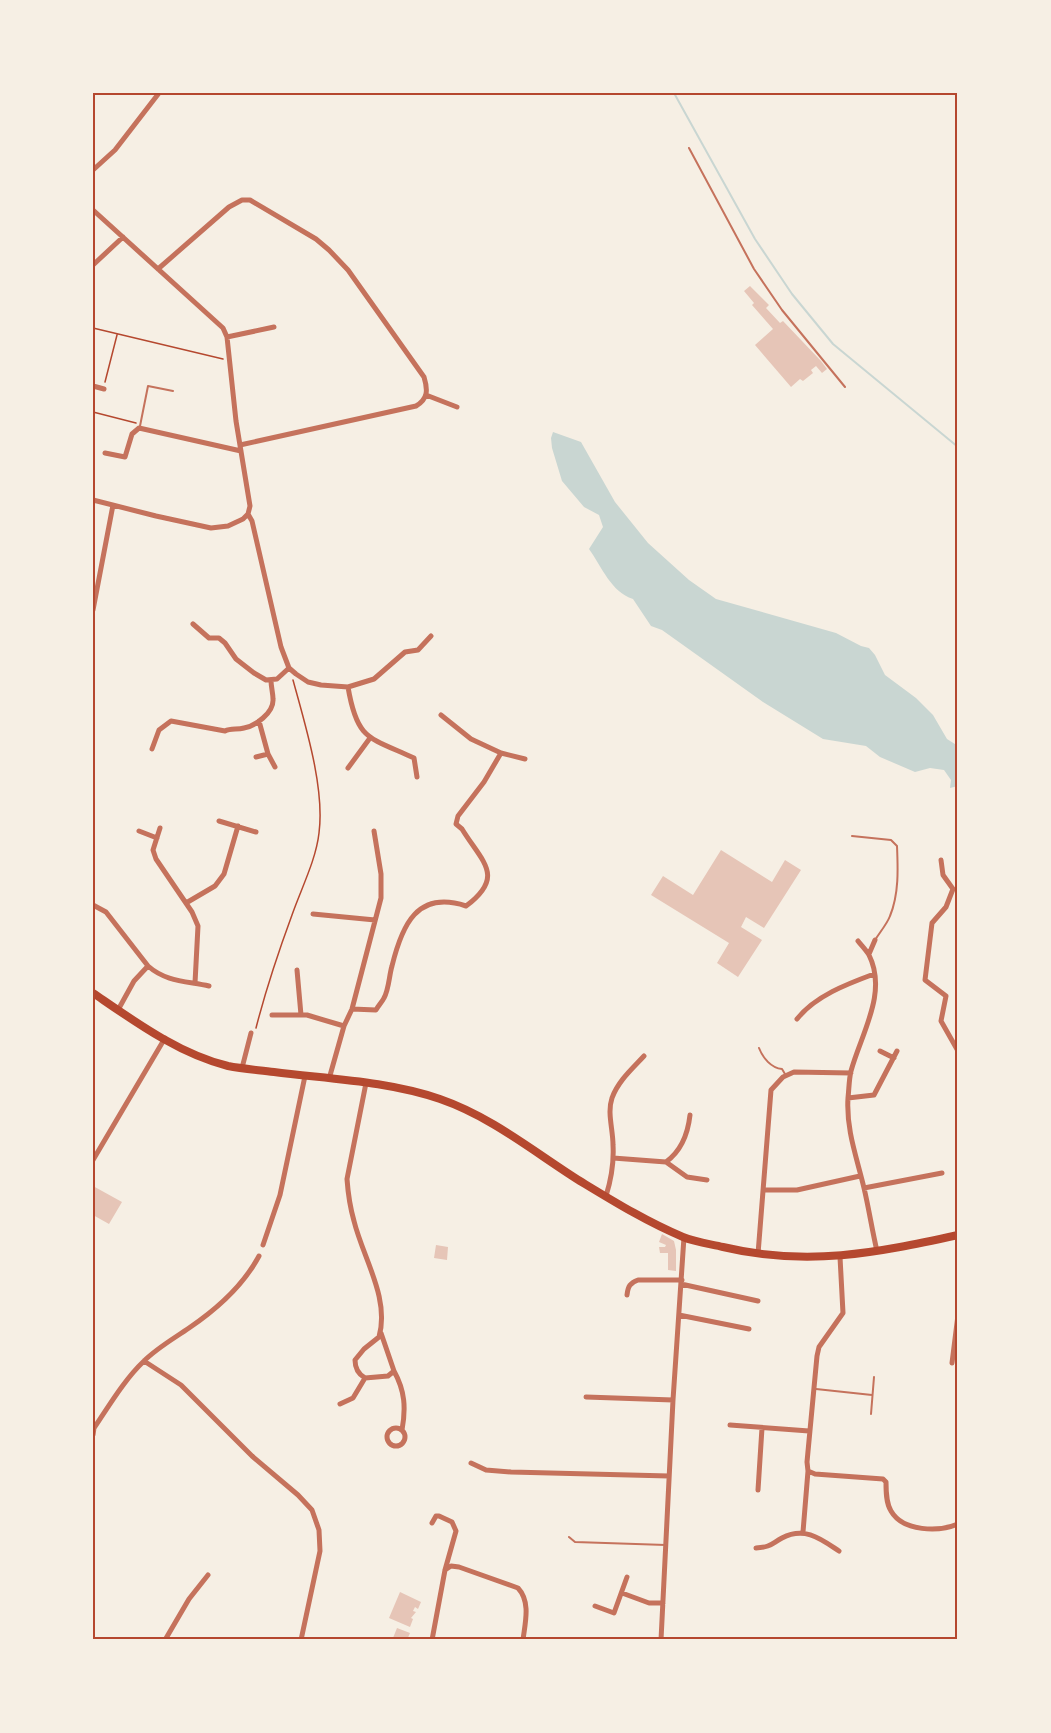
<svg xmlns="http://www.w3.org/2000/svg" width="1051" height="1733" viewBox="0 0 1051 1733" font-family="'Golos Text',sans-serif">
	<rect width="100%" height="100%" fill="#f6efe4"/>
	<path fill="#c9d6d2" d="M553 432 581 442 615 502 648 543 689 580 716 599 836 633 861 646 869 648 875 655 885 675 916 698 933 715 947 739 958 746V786L950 788 951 780 944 770 930 768 915 772 880 757 866 746 823 739 763 702 662 630 651 626 633 599C611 592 602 567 589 549L603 527 599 515 584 507 562 481 552 448 551 438Z"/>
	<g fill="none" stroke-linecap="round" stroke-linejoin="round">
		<path stroke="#c9d6d2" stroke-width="2" d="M674 93 755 239 792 294 833 344 958 447"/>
	</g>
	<path fill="#e6c5b7" d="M750 286 769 305 766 308 780 323 783 321 821 361 827 369 822 373 816 366 811 370 813 373 803 381 800 379 791 387 755 345 773 329 752 305 754 303 744 291Z
		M721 850 772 882 785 860 801 870 764 928 746 917 741 927 762 940 738 977 717 963 729 943 651 895 663 876 693 895Z
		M93 1186 122 1202 109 1224 93 1215Z
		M662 1234 674 1241 676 1250V1271L668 1270V1253H660L659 1247H665L666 1245 659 1242Z
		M436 1245 448 1247 447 1260 434 1258Z
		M400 1592 421 1602 418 1609 415 1607 413 1611 416 1612 411 1618 413 1619 410 1627 389 1618Z
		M397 1628 410 1633 407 1640H389L390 1638H393Z"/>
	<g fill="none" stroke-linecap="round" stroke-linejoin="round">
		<path stroke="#b5482f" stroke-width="1.5" d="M93 328 223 359
			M105 382 117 335
			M93 412 136 423
			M93 458 94 454
			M256 1028C266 989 278 953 292 915 301 889 316 860 319 833 325 788 305 724 293 680"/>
		<path stroke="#c5725c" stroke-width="2" d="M689 148 754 269 782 310 845 387
			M140 426 148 386 173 391
			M852 836 891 840 897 846C898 869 899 894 890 916 887 924 880 932 875 940
			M759 1048C763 1058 771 1068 782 1069L785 1074
			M816 1389 872 1395
			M871 1414 874 1377
			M569 1537 575 1542 666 1545"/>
		<path stroke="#c5725c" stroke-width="5" d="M93 170 115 150 159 93
			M93 210 223 328 227 337 236 421 250 506 248 514
			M93 265 123 237
			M158 269 229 207 242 200H250L316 239 329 250 348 270 424 377C428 390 428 399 416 406L240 445
			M227 337 274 327
			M93 386 104 389
			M426 395 457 407
			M105 453 125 457 132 434 139 428 241 451
			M93 500 156 516 211 528 228 526 243 519 248 514
			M248 514 252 521 281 647 289 668 296 674 308 682 321 685 348 687 374 679 405 652 418 650 431 636
			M93 610 113 505
			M193 624 209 638H219L225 643 236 659 254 673 266 680 277 679 289 668
			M348 687C357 740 368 737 414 758L417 777
			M441 715 471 739 501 753
			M152 749 159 730 171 721 225 731C231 728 237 730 244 728 255 726 274 713 273 699 273 693 271 687 271 680
			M268 754 275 767
			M256 757 268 754 259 721
			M348 768 370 738
			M219 821 256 832
			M160 828 153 850 156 859 192 912 198 926 195 983
			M139 831 157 838
			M941 860 943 875 953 889 946 907 932 923 925 980 946 996 941 1021 958 1051
			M186 903 215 886 224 874 238 826
			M93 905 106 912 148 966C166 982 187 981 209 986
			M313 914 375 920
			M858 941C861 945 866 950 869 955 888 993 861 1034 851 1071 849 1079 849 1089 848 1098 846 1130 857 1158 864 1188 869 1209 872 1230 877 1251
			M869 954 875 940
			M297 970 301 1015
			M352 1009 376 1010C378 1006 382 1002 384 998 389 989 389 976 392 966 402 925 417 890 466 906 506 876 482 862 462 829L456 824 458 816 484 782 501 753 525 759
			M118 1010 134 981 148 966
			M272 1015H307L344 1026
			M797 1019C815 996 847 984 874 974
			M880 1051 894 1058
			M242 1068 251 1033
			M329 1079 344 1026 352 1009 381 898V874L374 831
			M848 1098 874 1095 897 1051
			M613 1158 666 1162C681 1151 688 1133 690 1115
			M93 1160 165 1038
			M666 1162 687 1177 707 1180
			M864 1188 942 1173
			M763 1190H797L860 1176
			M606 1196C611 1180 614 1162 613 1145 613 1129 607 1113 612 1098 618 1081 633 1068 644 1056
			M263 1245 280 1195 305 1076
			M758 1254 771 1090 783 1077 794 1072 851 1073
			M840 1257 843 1313 819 1347 817 1356 807 1462 808 1471 815 1474 883 1479 886 1482C886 1491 886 1503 891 1511 903 1532 939 1532 958 1524
			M681 1284 758 1301
			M627 1295C628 1286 630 1283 638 1280H682
			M679 1315 749 1329
			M144 1361 181 1385 252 1456 298 1495 312 1510 319 1530 320 1551 301 1640
			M952 1363 958 1315
			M394 1371C405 1391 406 1408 402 1430
			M365 1378 388 1376 394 1371 381 1333
			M586 1397 673 1400
			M340 1404 353 1398 365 1378C358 1374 355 1368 355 1360L364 1349 379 1337C390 1298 363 1258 354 1221 350 1207 348 1193 347 1179L366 1083
			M730 1425 809 1431
			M387 1437a9 9 0 1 1 18 0a9 9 0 1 1-18 0Z
			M93 1435 94 1428C109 1406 124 1380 144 1361 157 1348 173 1339 189 1328 217 1309 243 1286 259 1256
			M471 1463 486 1470 511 1472 669 1476
			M758 1490 762 1428
			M803 1532 808 1471
			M756 1548C771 1547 771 1544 782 1538 805 1526 821 1539 839 1551
			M445 1570 451 1566 459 1567 518 1588C531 1602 525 1623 523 1640
			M622 1593 649 1603H663
			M595 1606 614 1613 627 1577
			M165 1640 189 1599 208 1575
			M432 1640 445 1570 456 1531 452 1522 439 1516H436L432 1523
			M661 1640 673 1400 684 1237"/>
		<path stroke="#b5482f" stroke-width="8" d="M93 993C134 1021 179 1054 228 1066 243 1069 259 1070 274 1072 329 1079 387 1081 440 1099 492 1117 534 1152 580 1181 613 1201 647 1222 683 1237 695 1242 710 1244 723 1247 807 1267 876 1253 958 1235"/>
	</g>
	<rect width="1051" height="1733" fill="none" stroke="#f6efe4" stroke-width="189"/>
	<rect x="94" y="94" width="862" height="1544" fill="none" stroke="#b5482f" stroke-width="2"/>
</svg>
